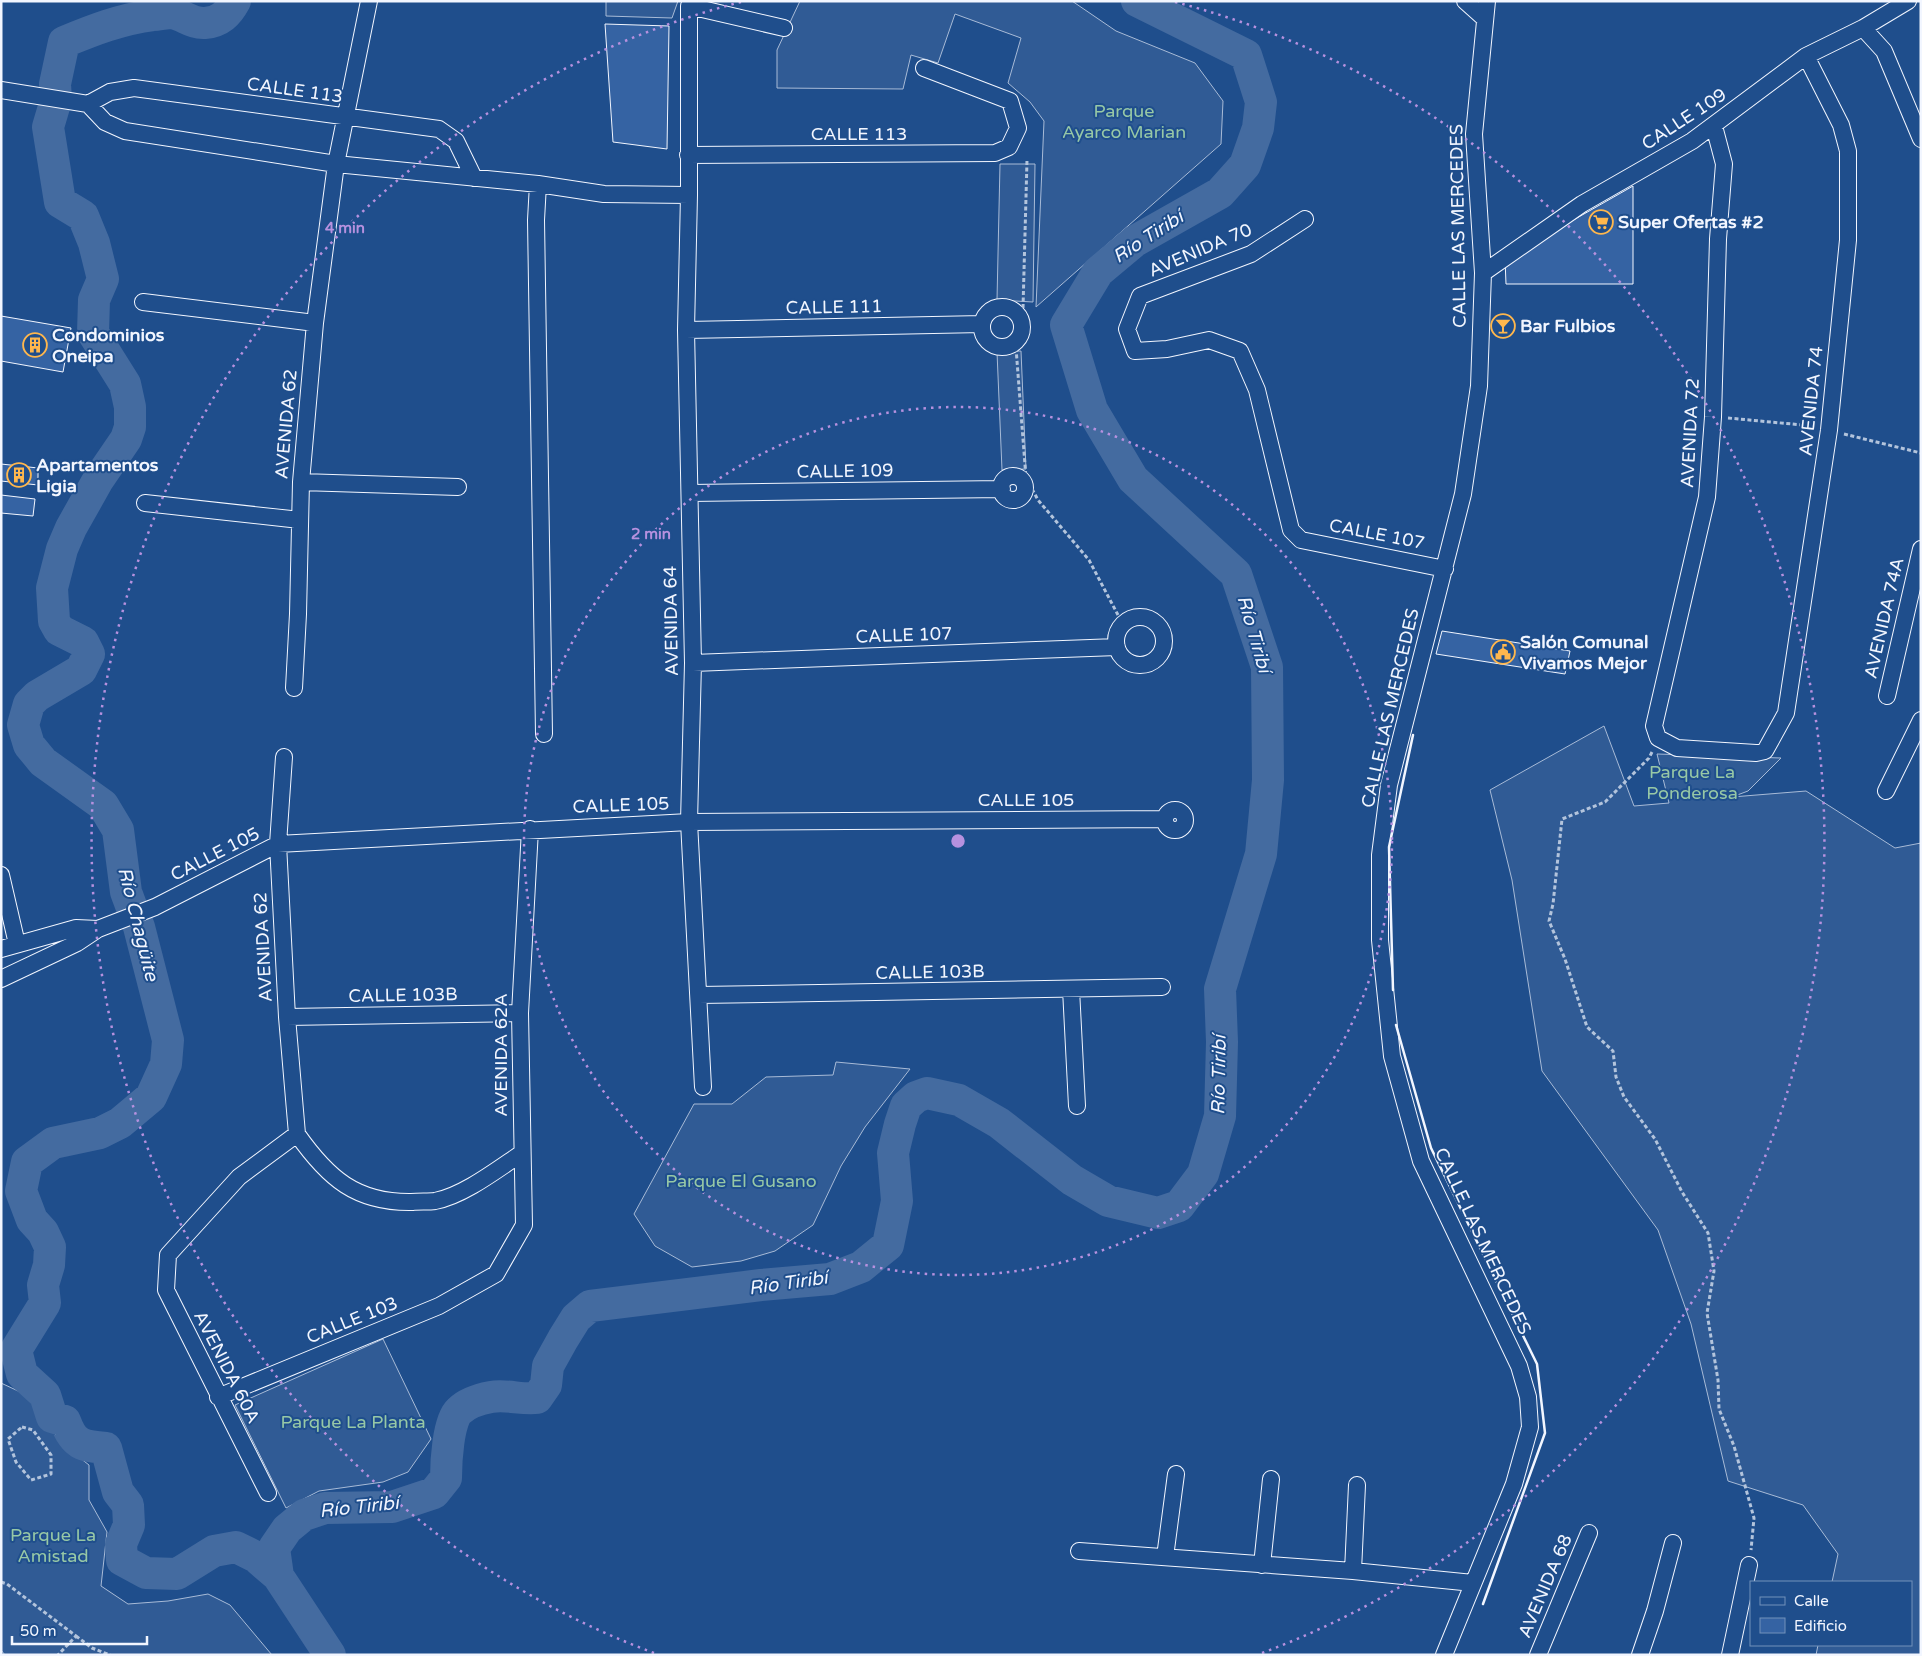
<svg xmlns="http://www.w3.org/2000/svg" width="1922" height="1656" viewBox="0 0 1922 1656" font-family="'Varela Round',sans-serif">
	<rect width="100%" height="100%" fill="#1f4e8c"/>
	<path fill="#305b95" stroke="#a8bbd7" d="M606 1H678L672 18 606 16Z
		M800 1H1072L1116 31 1195 63 1223 101 1221 144 1036 307 1044 121 1030 102 1008 83 1021 38 955 14 938 63 911 55 903 89 777 88V50Z
		M1000 164H1035L1033 302 997 300Z
		M1021 351 1026 469 1002 470 997 352Z
		M1604 726 1634 806 1669 803 1657 754 1781 758 1748 791 1732 797 1806 791 1895 848 1921 843V1655H1816L1818 1645H1911V1582H1832L1838 1554 1803 1505 1728 1481 1691 1324 1658 1230 1542 1071 1512 880 1490 790Z
		M836 1062 910 1069 865 1127 841 1166 813 1225 775 1251 741 1261 692 1267 655 1246 634 1214 694 1104H732L766 1077 833 1075Z
		M383 1339 431 1439 408 1472 383 1482 319 1491 286 1508 235 1405Z
		M1 1383 31 1397 62 1444 89 1465V1500L107 1532 101 1586 128 1604 168 1601 208 1594 230 1605 272 1655H5L1 1650Z"/>
	<g fill="none" stroke-linecap="round" stroke-linejoin="round">
		<path stroke="#446ba0" stroke-width="32" d="M235 1C228 14 220 22 205 23 192 24 184 15 172 13 166 13 159 15 153 15 121 19 93 30 64 42L55 84 56 100 48 127 60 202 83 216 94 243 103 279 94 300 93 333 125 384 130 407V427L126 439 98 480 71 528 62 549 52 588 54 621 59 630 83 642 89 654 81 670 37 696 29 704 23 725 29 745 43 762 103 805 118 830 126 892 139 927 168 1040 166 1064 151 1097 120 1123 100 1133 53 1143 27 1162 21 1191 32 1220 43 1232 50 1247 49 1265 43 1285 45 1303 16 1350 22 1374 45 1395 52 1417 65 1421C74 1445 82 1446 106 1448L118 1492 128 1505 129 1525 121 1544 122 1560 146 1573 177 1574 214 1551 236 1547 256 1557 278 1576
			M330 1655 278 1576 274 1548 287 1529 304 1515 325 1508 392 1507 434 1493 446 1478C446 1463 448 1421 459 1411 467 1403 480 1399 491 1397 506 1394 522 1400 537 1398L546 1385 548 1366 563 1339 576 1318 590 1306 761 1285 830 1279 861 1267 888 1245 897 1201 893 1153 900 1124 906 1106 916 1097 927 1093 959 1100 999 1123 1072 1180 1108 1201 1158 1213 1179 1206 1203 1174 1220 1116 1222 1042 1220 989 1261 854 1268 780 1267 667 1236 574 1133 479 1092 410 1066 325 1098 272 1135 241 1220 193 1245 165 1258 128 1261 102 1246 55 1137 1"/>
	</g>
	<path fill="#3563a3" stroke="#f2f6ff" d="M605 24 669 26 667 149 613 142Z
		M1633 186V284H1506L1505 259Z
		M1 316 71 328 63 372 1 361Z
		M1 464 38 468V485L1 481Z
		M1 495 35 499 33 516 1 513Z
		M1442 631 1570 651 1565 674 1436 654Z"/>
	<g fill="none" stroke-linecap="round" stroke-linejoin="round">
		<g stroke="#f2f6ff" stroke-width="18">
			<path id="minor" d="M1465 1 1484 18
				M1863 28 1884 51 1921 139
				M1 90 88 104 110 92 134 88 439 129 456 141 474 178
				M88 104 105 122 125 131 336 164 538 184 604 194 689 195
				M1714 126 1724 164 1718 239 1713 417 1707 497 1654 726 1658 738 1677 748 1756 753 1765 751 1786 713 1829 430 1848 240V151L1841 125 1806 56
				M688 155 995 153 1009 147 1018 128 1010 101 924 68
				M538 184 536 220 544 734
				M1305 219 1251 254 1140 296 1127 329 1135 351 1167 349 1209 340 1240 351 1257 390 1291 530 1301 540 1445 569
				M1483 273 1582 204 1692 141 1806 56 1863 28 1908 1
				M143 302 315 323
				M982 327a20 20 0 1 1 40 0a20 20 0 1 1-40 0Z
				M686 330 982 324
				M1001 488a12 12 0 1 1 24 0a12 12 0 1 1-24 0Z
				M301 482 458 487
				M690 493 1002 489
				M145 503 300 520
				M1116 641a24 24 0 1 1 48 0a24 24 0 1 1-48 0Z
				M693 663 1117 647
				M294 688 298 614 301 482 315 323 336 164 369 1
				M1887 696 1921 549
				M284 757 278 844 287 1017 297 1134
				M1886 791 1921 720
				M1165 820a10 10 0 1 1 20 0a10 10 0 1 1-20 0Z
				M1 875 17 944
				M1 949 76 928 98 929
				M1 979 77 943 98 929 155 907 278 844 689 822 1165 819
				M1071 989 1077 1106
				M699 995 1162 987
				M287 1017 520 1013
				M703 1087 689 822 693 663 686 330 689 195V6L784 28
				M297 1134C328 1178 356 1203 412 1202 419 1201 428 1202 435 1201 463 1196 498 1169 522 1153
				M218 1397 439 1306 496 1274 524 1225 520 1013 530 829
				M268 1493 166 1290 168 1255 239 1177 297 1134
				M1079 1551 1353 1571 1473 1583
				M1165 1557 1176 1474
				M1262 1565 1271 1479
				M1353 1571 1357 1485
				M1444 1655 1514 1484 1530 1427 1528 1397 1519 1366 1421 1161 1392 1056 1380 940V855L1389 785 1463 494 1479 386 1483 273 1474 134 1487 1
				M1538 1655 1589 1533
				M1640 1655 1655 1611 1673 1543
				M1730 1655 1749 1565"/>
		</g>
		<path stroke="#b3c4dc" stroke-width="3" stroke-dasharray="4 2.5" stroke-linecap="butt" d="M1023 308 1027 160
			M1016 348 1026 478 1038 500 1089 560 1118 615
			M1728 418 1813 426
			M1844 434 1921 453
			M1652 752 1649 758 1605 802 1562 819 1553 904 1549 921 1565 959 1587 1027 1613 1051 1616 1077 1624 1097 1655 1139 1682 1192 1708 1233 1714 1271 1707 1313 1718 1380 1719 1409 1734 1446 1754 1518 1751 1550
			M22 1427 33 1430 51 1455V1474L31 1480 16 1462 8 1439Z
			M1 1582 7 1584 76 1636 58 1655
			M76 1636 92 1648 110 1655"/>
		<use href="#minor" stroke="#1f4e8c" stroke-width="16"/>
		<path stroke="#f2f6ff" stroke-width="2.5" d="M1393 990 1389 847 1413 735
			M1396 1025 1431 1148 1537 1364 1545 1433 1483 1604"/>
	</g>
	<g fill="none" stroke="#b691df" stroke-width="2.5" stroke-dasharray="2.5 5">
		<circle cx="958" cy="841" r="434"/>
		<path d="M654 1653A867 867 0 0 1 741 2M1175 2A867 867 0 0 1 1262 1653"/>
	</g>
	<defs>
		<g id="supermarket-ring" transform="scale(1.25)"><circle r="9.5" fill="#1f4e8c" stroke="#ffb74d" stroke-width="1.5"/><path d="M-6-5.5h2.5l.6 2H6L4.5 2H-2.5L-4.4-4H-6ZM-1.5 3.2a1.3 1.3 0 1 0 .1 0ZM3 3.2a1.3 1.3 0 1 0 .1 0Z" fill="#ffb74d"/></g>
		<g id="bar-ring" transform="scale(1.25)"><circle r="9.5" fill="#1f4e8c" stroke="#ffb74d" stroke-width="1.5"/><path d="M-6-5H6L.8 .8V4.5H3.5V6h-7V4.5H-.8V.8Z" fill="#ffb74d"/></g>
		<g id="building-ring" transform="scale(1.25)"><circle r="9.5" fill="#1f4e8c" stroke="#ffb74d" stroke-width="1.5"/><path d="M-4-6H4V6H1V3H-1V6H-4ZM-2.5-4.3h1.7v1.8h-1.7ZM.8-4.3h1.7v1.8H.8ZM-2.5-1h1.7V.8h-1.7ZM.8-1h1.7V.8H.8Z" fill="#ffb74d"/></g>
		<g id="civic-ring" transform="scale(1.25)"><circle r="9.5" fill="#1f4e8c" stroke="#ffb74d" stroke-width="1.5"/><path d="M-.6-6.5H3V-4.5H.6V-3L4-1V1h2V6H-6V1h2V-1L-.6-3ZM-1.2 2.5V6h2.4V2.5Z" fill="#ffb74d"/></g>
	</defs>
	<g fill-rule="evenodd">
		<use href="#supermarket-ring" x="1601" y="222"/>
		<use href="#bar-ring" x="1503" y="326"/>
		<use href="#building-ring" x="35" y="345"/>
		<use href="#building-ring" x="19" y="475"/>
		<use href="#civic-ring" x="1503" y="652"/>
	</g>
	<g text-anchor="middle" dominant-baseline="central" stroke-width="4" stroke-linejoin="round" paint-order="stroke">
		<g font-size="18" fill="#f2f6ff" stroke="#1f4e8c">
			<text transform="translate(295 90) rotate(8)">CALLE 113</text>
			<text transform="translate(1684 119) rotate(-33)">CALLE 109</text>
			<text x="859" y="134">CALLE 113</text>
			<text transform="translate(1458 226) rotate(-91)">CALLE LAS MERCEDES</text>
			<text transform="translate(1200 250) rotate(-23)">AVENIDA 70</text>
			<text transform="translate(834 307) rotate(-1)">CALLE 111</text>
			<text transform="translate(1811 401) rotate(-84)">AVENIDA 74</text>
			<text transform="translate(286 424) rotate(-85)">AVENIDA 62</text>
			<text transform="translate(1690 433) rotate(-87)">AVENIDA 72</text>
			<text transform="translate(845 471) rotate(-1)">CALLE 109</text>
			<text transform="translate(1377 534) rotate(11)">CALLE 107</text>
			<text transform="translate(1884 618) rotate(-77)">AVENIDA 74A</text>
			<text transform="translate(671 621) rotate(-91)">AVENIDA 64</text>
			<text transform="translate(904 635) rotate(-2)">CALLE 107</text>
			<text transform="translate(1390 708) rotate(-77)">CALLE LAS MERCEDES</text>
			<text x="1026" y="800">CALLE 105</text>
			<text transform="translate(621 805) rotate(-2)">CALLE 105</text>
			<text transform="translate(215 854) rotate(-27)">CALLE 105</text>
			<text transform="translate(263 947) rotate(-93)">AVENIDA 62</text>
			<text transform="translate(930 972) rotate(-1)">CALLE 103B</text>
			<text transform="translate(403 995) rotate(-1)">CALLE 103B</text>
			<text transform="translate(501 1055) rotate(-90)">AVENIDA 62A</text>
			<text transform="translate(1483 1241) rotate(65)">CALLE LAS MERCEDES</text>
			<text transform="translate(352 1320) rotate(-22)">CALLE 103</text>
			<text transform="translate(227 1367) rotate(63)">AVENIDA 60A</text>
			<text transform="translate(1545 1586) rotate(-67)">AVENIDA 68</text>
		</g>
		<g font-size="18" fill="#97c8a6" stroke="#1f4e8c">
			<text x="1124" y="111">Parque<tspan x="1124" dy="21">Ayarco Marian</tspan></text>
			<text x="1692" y="772">Parque La<tspan x="1692" dy="21">Ponderosa</tspan></text>
			<text x="741" y="1181">Parque El Gusano</text>
			<text x="353" y="1422">Parque La Planta</text>
			<text x="53" y="1535">Parque La<tspan x="53" dy="21">Amistad</tspan></text>
		</g>
		<g font-size="18" font-weight="bold" fill="#f2f6ff" stroke="#1f4e8c" text-anchor="start">
			<text x="1618" y="222">Super Ofertas #2</text>
			<text x="1520" y="326">Bar Fulbios</text>
			<text x="52" y="335">Condominios<tspan x="52" dy="21">Oneipa</tspan></text>
			<text x="36" y="465">Apartamentos<tspan x="36" dy="21">Ligia</tspan></text>
			<text x="1520" y="642">Salón Comunal<tspan x="1520" dy="21">Vivamos Mejor</tspan></text>
		</g>
		<g font-size="19" font-style="italic" fill="#f2f6ff" stroke="#1f4e8c">
			<text transform="translate(1148 237) rotate(-33)">Río Tiribí</text>
			<text transform="translate(1254 634) rotate(74)">Río Tiribí</text>
			<text transform="translate(138 924) rotate(76)">Río Chagüite</text>
			<text transform="translate(1219 1075) rotate(-89)">Río Tiribí</text>
			<text transform="translate(788 1283) rotate(-8)">Río Tiribí</text>
			<text transform="translate(359 1507) rotate(-6)">Río Tiribí</text>
		</g>
	</g>
	<circle cx="958" cy="841" r="8" fill="#b691df" stroke="#1f4e8c" stroke-width="2.5"/>
	<g font-size="15" text-anchor="middle" font-weight="bold" fill="#b691df" stroke="#1f4e8c" stroke-width="4" stroke-linejoin="round" paint-order="stroke">
		<text x="345" y="233">4 min</text>
		<text x="651" y="539">2 min</text>
	</g>
	<rect width="1922" height="1656" fill="none" stroke="#f2f6ff" stroke-width="5"/>
	<rect x="1750" y="1581" width="162" height="65" fill="#1f4e8c" stroke="#7391ba"/>
	<rect x="1760" y="1597" width="25" height="8" fill="#1f4e8c" stroke="#7391ba"/>
	<text x="1794" y="1606" font-size="15" fill="#f2f6ff">Calle</text>
	<rect x="1760" y="1618" width="25" height="15" fill="#3563a3" stroke="#7391ba"/>
	<text x="1794" y="1631" font-size="15" fill="#f2f6ff">Edificio</text>
	<path d="M12 1636v8h135v-8" fill="none" stroke="#f2f6ff" stroke-width="2.5"/>
	<text x="20" y="1636" font-size="15" fill="#f2f6ff" stroke="#1f4e8c" stroke-width="4" paint-order="stroke">50 m</text>
</svg>
